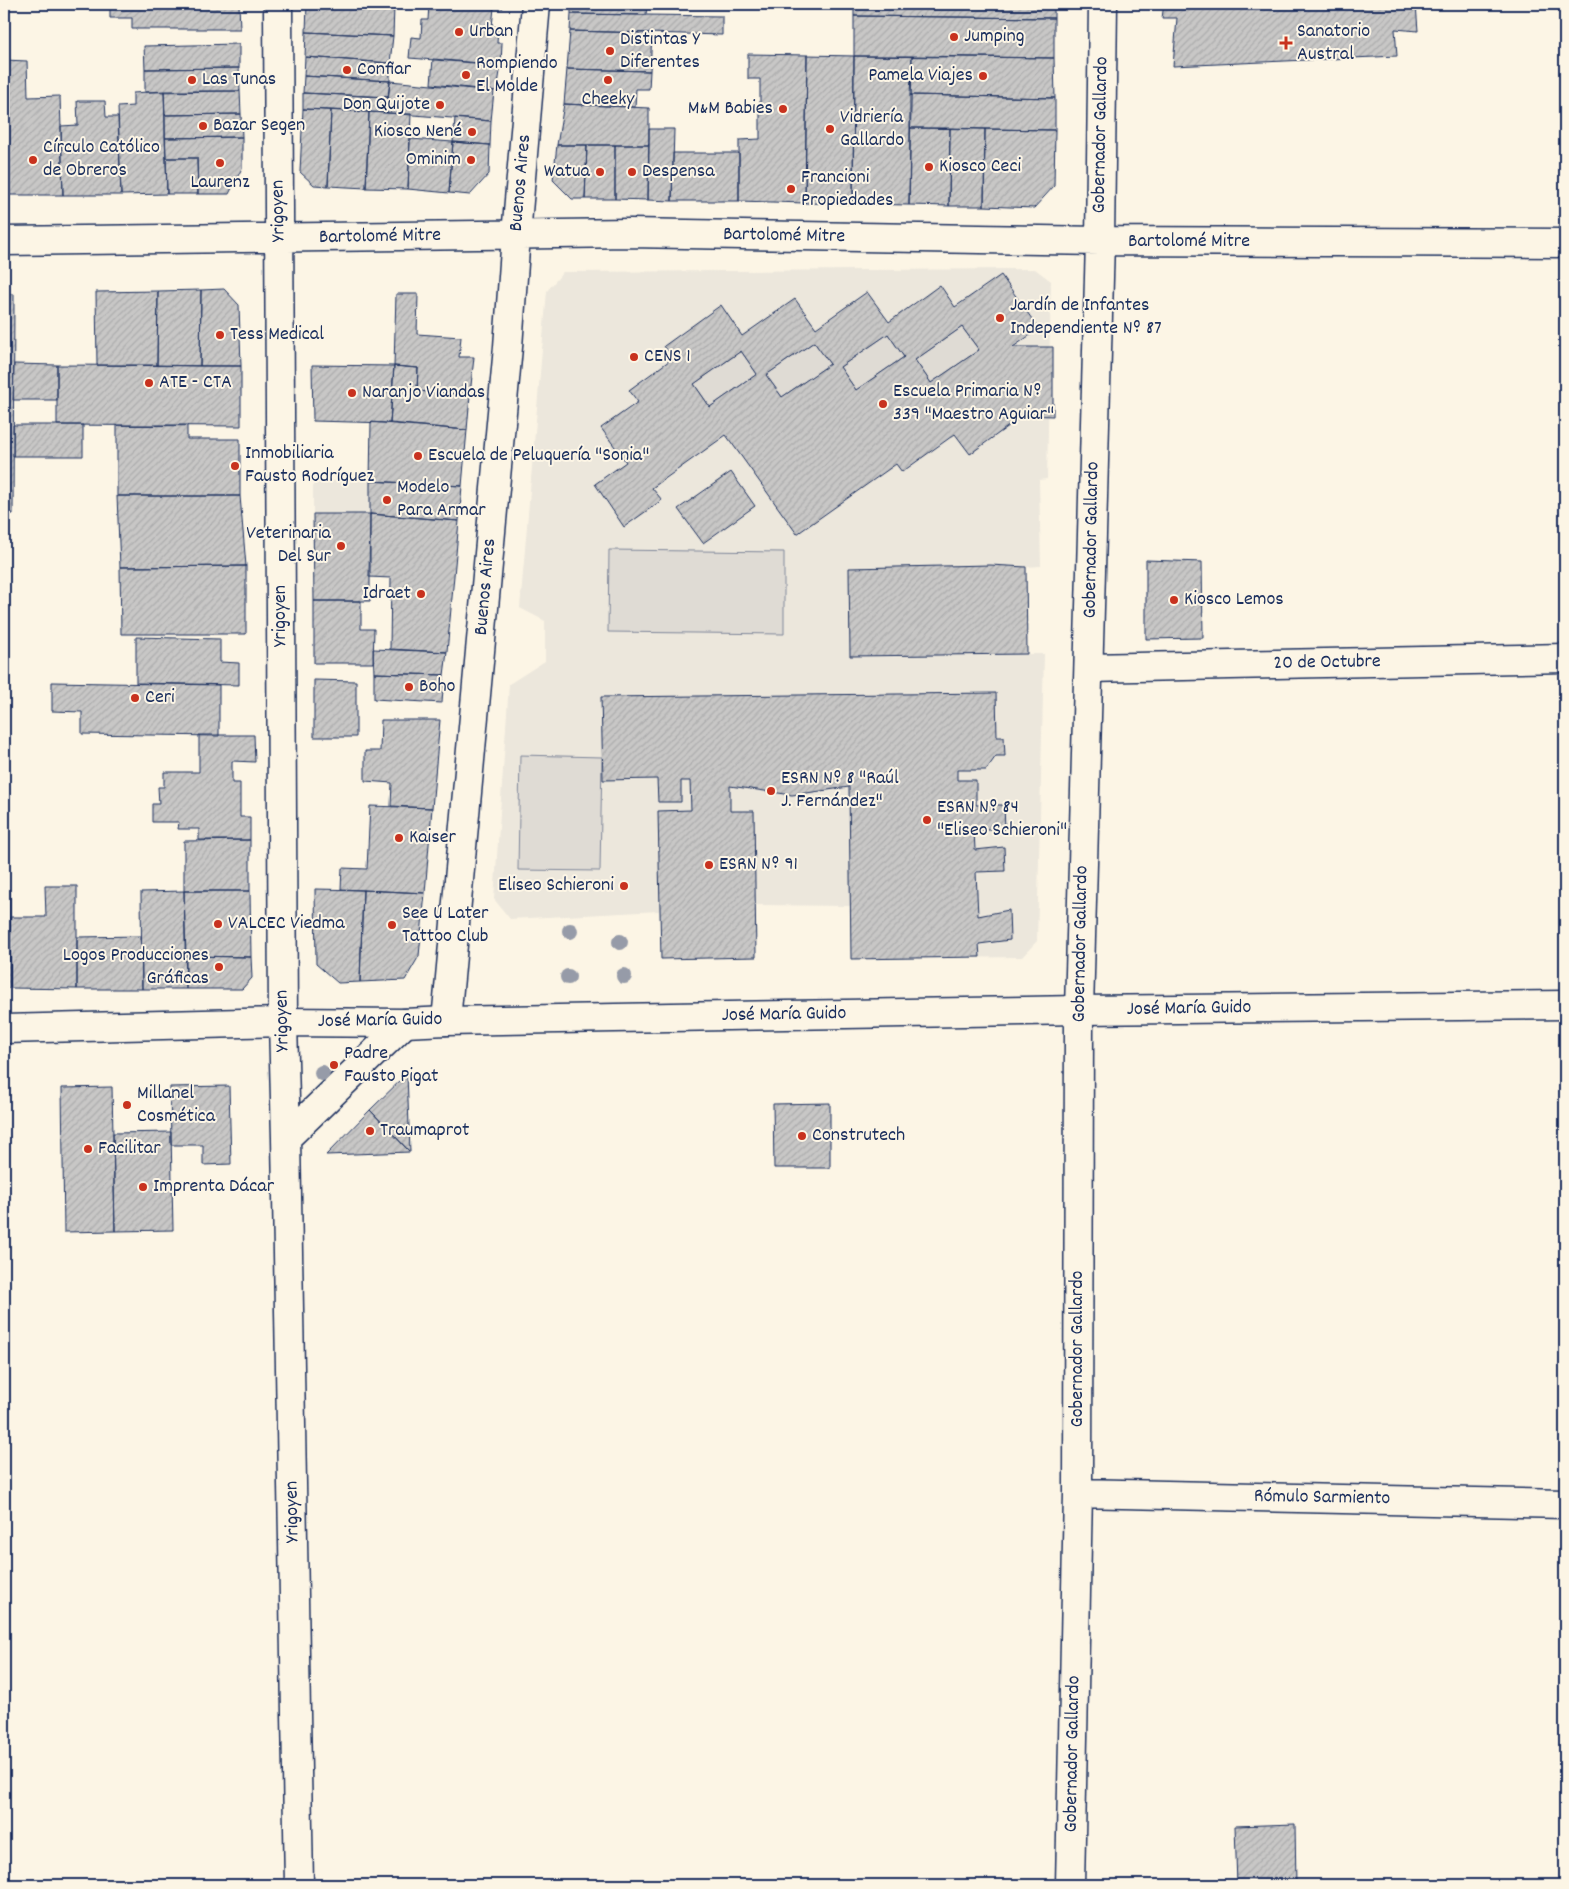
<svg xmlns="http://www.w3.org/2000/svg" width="1569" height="1889" viewBox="0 0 1569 1889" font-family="Dekko,sans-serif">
	<defs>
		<pattern id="building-hatch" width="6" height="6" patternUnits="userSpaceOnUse" patternTransform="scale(1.25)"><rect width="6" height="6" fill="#c8c7c6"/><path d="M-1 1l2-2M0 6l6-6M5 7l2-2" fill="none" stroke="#ababac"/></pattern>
	</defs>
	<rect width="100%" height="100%" fill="#fcf5e5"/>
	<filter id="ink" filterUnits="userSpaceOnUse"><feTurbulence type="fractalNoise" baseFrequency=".02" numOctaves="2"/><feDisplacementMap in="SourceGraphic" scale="10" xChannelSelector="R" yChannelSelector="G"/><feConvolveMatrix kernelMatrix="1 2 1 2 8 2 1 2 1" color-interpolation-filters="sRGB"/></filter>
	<g filter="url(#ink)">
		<path fill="#ece7dc" d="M1035 269 1051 281 1047 479 1039 480 1041 566 1026 567 1027 654H1044L1037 941 1022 957 851 959 850 906 756 905V957L661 959 659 911 510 919 494 899 509 684 545 661V621L520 608 547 291 563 272Z
			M313 481H370L459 521 370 514H313Z"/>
		<path fill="#dfdbd4" stroke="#7d8599" d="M962 327 979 350 931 383 915 360Z
			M888 334 904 357 856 390 840 367Z
			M814 342 830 364 782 397 766 375Z
			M741 351 757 374 710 407 694 384Z
			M609 550 784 552V634L608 632Z
			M520 755 602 757 600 871 518 870Z"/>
		<path fill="url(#building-hatch)" stroke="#1b2f5e" fill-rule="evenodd" d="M110 4H239L240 29H132V18H110Z
			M307 4 394 7 393 36 306 32Z
			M330 4H395L394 7Z
			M429 4 494 8 492 26 498 27 497 43H502L501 65 409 58 411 37 421 38 422 20H428Z
			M459 4H503V8Z
			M571 4H647L646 15 571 14Z
			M854 4H1054V18L854 16Z
			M1164 4H1416L1418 31 1395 29 1397 56 1173 66 1177 18H1162Z
			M571 14 722 16V35L570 31Z
			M854 16 1054 18V58L854 56Z
			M570 31 652 33 650 71 567 69Z
			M306 32 393 36 390 63 305 57Z
			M239 44V68L145 69 144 46Z
			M748 54 807 55 805 203 739 201V140L760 139V79H748Z
			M807 55 854 56 853 204 805 203Z
			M854 56H912L909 205 853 204Z
			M912 56 1054 58 1055 98 910 95Z
			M305 57 390 63V81L304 76Z
			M433 59 501 65 497 91 431 84Z
			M4 60 27 61 28 97 60 96 63 195H4Z
			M239 68 240 91 145 92V69Z
			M567 69 650 71 649 89H636L635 107 564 104Z
			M304 76 390 81 388 97 303 93Z
			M390 81 494 91 491 121 387 113Z
			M164 91H240L241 114 165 115Z
			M164 91 167 194 121 195 118 107 133 106V93Z
			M303 93 388 97 387 113 303 109Z
			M910 95 1055 98V130L910 128Z
			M77 101H105L106 117H118L121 195H63L61 126 78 125Z
			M564 104 649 108V145H557Z
			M303 109 331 110 328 186 314 185 300 172Z
			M331 110 369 112 366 188 328 186Z
			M369 112 411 114 408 189 366 188Z
			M241 114 242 137 165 138V115Z
			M455 118 491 121 490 145 453 142Z
			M910 128H950L949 206 909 205Z
			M950 128 985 129 984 206H949Z
			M649 129H674L672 201 648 200Z
			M985 129 1055 130 1054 186 1034 208 984 206Z
			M242 137V168L229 194H198L197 158H166L165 138Z
			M410 139 453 142 449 193 408 189Z
			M453 142 490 145 489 174 470 195 449 193Z
			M557 145H587L585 199H572L553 180Z
			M587 145H615V199H585Z
			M615 145H649L648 200 615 199Z
			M673 153H739V201H672Z
			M166 158H197L198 194H167Z
			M1001 275 1039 329 1013 347H1053V416L1024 415 970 454 955 434 902 472 896 464 797 534 726 435 652 488 662 500 624 527 595 484 626 462 601 428 638 402 629 390 673 358 664 346 721 305 742 336 795 299 816 328 867 292 889 322 940 285 955 307ZM962 327 979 350 931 383 915 360ZM888 334 904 357 856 390 840 367ZM814 342 830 364 782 397 766 375ZM741 351 757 374 710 407 694 384Z
			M224 289 239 305 241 366H200L201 290Z
			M201 290 200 366 157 365 158 291Z
			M158 291 157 365H97L96 292Z
			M4 294H14L13 514H4Z
			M396 294H418L417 334 461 337 459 357H474L470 395 417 391 418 368 394 366Z
			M14 364 57 365V400H13Z
			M57 365 241 366V426L57 425Z
			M312 365 394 366 390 423 313 421Z
			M394 366 418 368 417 391 470 395 467 430 390 423Z
			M371 422 467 430 462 486 370 481Z
			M13 425H83V456H13Z
			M117 425H187V439H240V496H117Z
			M731 472 755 506 703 543 678 509Z
			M370 481 462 486 459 521 370 514Z
			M117 496H240L246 566 120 567Z
			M313 514H370V601H314Z
			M370 514 459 521 447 652 390 649 391 578 369 577Z
			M1146 560 1202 562 1203 638 1146 639Z
			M990 565 1026 567 1027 654 850 656 849 568Z
			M246 566V634H121L120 567Z
			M314 601H361V629H374L373 663H314Z
			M136 637 220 639V662L239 663V685L136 683Z
			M373 649 447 652 444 675 374 673Z
			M374 673 444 675 442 703 374 699Z
			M314 680 356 681V737H314Z
			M52 682 219 685V736L82 734V712L52 711Z
			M996 693 997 737H1004L1005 756H996L986 770H957V780H976V805H1004L1005 830H974L975 850 1004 847 1005 871 976 872 978 916 1009 910 1010 940 979 944 980 957 851 959 849 787 792 795 730 786V811H754L756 957 661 959 658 811 691 810 690 781H681V802H658L657 779 603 780 601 697Z
			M381 720H440L432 808 391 806 392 783 365 781V751H380Z
			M199 735H254L255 762 232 761V783H240V817H250V840H199V829H178L179 822H152V804H159L158 787H164V772H199Z
			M370 806 432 808 425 893 341 889 342 868 367 869Z
			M250 840V891H184V841Z
			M45 886H77V989L10 988V917H46Z
			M315 889 363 890 360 982 338 983 316 964Z
			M363 890 425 893 419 956 405 980 360 982Z
			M4 891H10V988H4Z
			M184 891H250L251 957 186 956Z
			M184 891 186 989H142L141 892Z
			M141 936 142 989H77V937Z
			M186 956 251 957 252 978 242 989H186Z
			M407 1074 410 1152 370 1110Z
			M229 1086 231 1164 203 1165V1145H171L170 1087Z
			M112 1087 115 1231 64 1232 62 1088Z
			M830 1103V1168H774L773 1104Z
			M370 1110 410 1152 326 1155Z
			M171 1132 173 1230 115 1231 113 1133Z
			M1295 1824 1296 1885H1237L1235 1826Z"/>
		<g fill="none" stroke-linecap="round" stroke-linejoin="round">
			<g stroke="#1b2f5e" stroke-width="31">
				<path id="minor" d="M278 4 283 1022 286 1138 299 1885
					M4 241 630 233 1100 241 1565 243
					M1089 668 1565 658
					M446 1021 508 347 516 235 536 4
					M286 1138 405 1023
					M1078 1493 1565 1504
					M1070 1885 1078 1493 1079 1010 1100 241 1103 4"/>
			</g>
			<g stroke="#1b2f5e" stroke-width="31">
				<path id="secondary" d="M4 1029 283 1022 405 1023 446 1021 1079 1010 1565 1005"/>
			</g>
			<use href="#minor" stroke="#fcf5e5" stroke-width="28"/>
			<use href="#secondary" stroke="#fcf5e5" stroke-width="28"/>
		</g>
		<g fill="#969ba8">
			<circle cx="570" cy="931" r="8"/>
			<circle cx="620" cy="942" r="8"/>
			<circle cx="624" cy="976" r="8"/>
			<circle cx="568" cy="977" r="8"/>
			<circle cx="322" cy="1073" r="8"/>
		</g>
	</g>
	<g fill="#c8321e" stroke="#fcf5e5" stroke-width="2">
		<circle cx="459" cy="32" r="5"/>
		<circle cx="954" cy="37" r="5"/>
		<path d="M1283.5 35.5h5v5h5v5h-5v5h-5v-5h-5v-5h5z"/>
		<circle cx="610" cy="51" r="5"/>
		<circle cx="347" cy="70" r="5"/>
		<circle cx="466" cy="75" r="5"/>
		<circle cx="983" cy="76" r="5"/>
		<circle cx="192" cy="80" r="5"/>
		<circle cx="608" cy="80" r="5"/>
		<circle cx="440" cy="105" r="5"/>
		<circle cx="783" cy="109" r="5"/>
		<circle cx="203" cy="126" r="5"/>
		<circle cx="830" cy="129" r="5"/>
		<circle cx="472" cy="132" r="5"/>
		<circle cx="33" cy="160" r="5"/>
		<circle cx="471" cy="160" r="5"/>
		<circle cx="220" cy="163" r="5"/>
		<circle cx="929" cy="167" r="5"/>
		<circle cx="600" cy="172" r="5"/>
		<circle cx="632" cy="172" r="5"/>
		<circle cx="791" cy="189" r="5"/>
		<circle cx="1000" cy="318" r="5"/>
		<circle cx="220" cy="335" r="5"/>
		<circle cx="634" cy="357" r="5"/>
		<circle cx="149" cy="383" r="5"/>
		<circle cx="352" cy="393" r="5"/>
		<circle cx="883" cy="404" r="5"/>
		<circle cx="418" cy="456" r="5"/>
		<circle cx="235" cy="466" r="5"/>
		<circle cx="387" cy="500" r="5"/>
		<circle cx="341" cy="546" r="5"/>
		<circle cx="421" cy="594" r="5"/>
		<circle cx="1174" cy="600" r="5"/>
		<circle cx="409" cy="687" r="5"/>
		<circle cx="135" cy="698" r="5"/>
		<circle cx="771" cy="791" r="5"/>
		<circle cx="927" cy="820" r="5"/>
		<circle cx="399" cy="838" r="5"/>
		<circle cx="709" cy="865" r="5"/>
		<circle cx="624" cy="886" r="5"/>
		<circle cx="218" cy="924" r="5"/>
		<circle cx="392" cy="925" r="5"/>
		<circle cx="219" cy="967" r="5"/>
		<circle cx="334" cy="1065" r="5"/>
		<circle cx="127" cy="1105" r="5"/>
		<circle cx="370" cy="1131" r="5"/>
		<circle cx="802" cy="1136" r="5"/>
		<circle cx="88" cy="1149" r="5"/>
		<circle cx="143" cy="1187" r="5"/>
	</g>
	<g text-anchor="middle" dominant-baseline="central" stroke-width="4" stroke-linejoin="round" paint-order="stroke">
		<g font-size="20" fill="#1b2f5e" stroke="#fcf5e5" text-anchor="start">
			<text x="469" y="32">Urban</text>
			<text x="1297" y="32">Sanatorio<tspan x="1297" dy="23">Austral</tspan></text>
			<text x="964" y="37">Jumping</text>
			<text x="620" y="40">Distintas Y<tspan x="620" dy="23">Diferentes</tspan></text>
			<text x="476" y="64">Rompiendo<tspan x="476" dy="23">El Molde</tspan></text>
			<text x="357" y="70">Confiar</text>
			<text x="973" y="76" text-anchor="end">Pamela Viajes</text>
			<text x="202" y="80">Las Tunas</text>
			<text x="608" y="100" text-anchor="middle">Cheeky</text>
			<text x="430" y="105" text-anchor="end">Don Quijote</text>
			<text x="773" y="109" text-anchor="end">M&amp;M Babies</text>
			<text x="840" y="118">Vidriería<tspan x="840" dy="23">Gallardo</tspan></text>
			<text x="213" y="126">Bazar Segen</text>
			<text x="462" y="132" text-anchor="end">Kiosco Nené</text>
			<text x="43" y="148">Círculo Católico<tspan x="43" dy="23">de Obreros</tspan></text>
			<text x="461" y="160" text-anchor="end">Ominim</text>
			<text x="939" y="167">Kiosco Ceci</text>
			<text x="590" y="172" text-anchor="end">Watua</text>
			<text x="642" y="172">Despensa</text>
			<text x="801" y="178">Francioni<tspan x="801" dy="23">Propiedades</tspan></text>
			<text x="220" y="183" text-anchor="middle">Laurenz</text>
			<text x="1010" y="306">Jardín de Infantes<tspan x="1010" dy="23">Independiente Nº 87</tspan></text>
			<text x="230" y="335">Tess Medical</text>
			<text x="644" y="357">CENS 1</text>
			<text x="159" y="383">ATE - CTA</text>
			<text x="893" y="392">Escuela Primaria Nº<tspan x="893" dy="23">339 "Maestro Aguiar"</tspan></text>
			<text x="362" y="393">Naranjo Viandas</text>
			<text x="245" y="454">Inmobiliaria<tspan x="245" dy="23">Fausto Rodríguez</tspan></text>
			<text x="428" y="456">Escuela de Peluquería "Sonia"</text>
			<text x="397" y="488">Modelo<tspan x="397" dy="23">Para Armar</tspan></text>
			<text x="331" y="534" text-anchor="end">Veterinaria<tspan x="331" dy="23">Del Sur</tspan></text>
			<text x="411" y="594" text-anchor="end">Idraet</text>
			<text x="1184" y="600">Kiosco Lemos</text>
			<text x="419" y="687">Boho</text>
			<text x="145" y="698">Ceri</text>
			<text x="781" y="779">ESRN Nº 8 "Raúl<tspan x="781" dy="23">J. Fernández"</tspan></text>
			<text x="937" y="808">ESRN Nº 84<tspan x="937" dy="23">"Eliseo Schieroni"</tspan></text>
			<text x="409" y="838">Kaiser</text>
			<text x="719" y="865">ESRN Nº 91</text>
			<text x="614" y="886" text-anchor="end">Eliseo Schieroni</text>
			<text x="402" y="914">See U Later<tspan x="402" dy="23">Tattoo Club</tspan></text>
			<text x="228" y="924">VALCEC Viedma</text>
			<text x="209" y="956" text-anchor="end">Logos Producciones<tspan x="209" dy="23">Gráficas</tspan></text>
			<text x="344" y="1054">Padre<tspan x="344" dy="23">Fausto Pigat</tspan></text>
			<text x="137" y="1094">Millanel<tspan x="137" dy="23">Cosmética</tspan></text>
			<text x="380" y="1131">Traumaprot</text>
			<text x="812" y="1136">Construtech</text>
			<text x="98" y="1149">Facilitar</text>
			<text x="153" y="1187">Imprenta Dácar</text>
		</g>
		<g font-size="20" fill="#1b2f5e" stroke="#fcf5e5">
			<text transform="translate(1101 135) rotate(-89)">Gobernador Gallardo</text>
			<text transform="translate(521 183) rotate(-85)">Buenos Aires</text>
			<text transform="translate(279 211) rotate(-91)">Yrigoyen</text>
			<text transform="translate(784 236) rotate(1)">Bartolomé Mitre</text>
			<text transform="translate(380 237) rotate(-1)">Bartolomé Mitre</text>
			<text x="1189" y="242">Bartolomé Mitre</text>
			<text transform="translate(1092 540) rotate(-89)">Gobernador Gallardo</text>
			<text transform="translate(486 587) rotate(-85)">Buenos Aires</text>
			<text transform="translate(281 616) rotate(-90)">Yrigoyen</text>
			<text transform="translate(1327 663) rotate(-1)">20 de Octubre</text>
			<text transform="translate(1081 944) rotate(-89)">Gobernador Gallardo</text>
			<text transform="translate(1189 1009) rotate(-1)">José María Guido</text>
			<text transform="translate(784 1015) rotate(-1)">José María Guido</text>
			<text transform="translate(283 1021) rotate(-91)">Yrigoyen</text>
			<text transform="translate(380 1021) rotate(-1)">José María Guido</text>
			<text transform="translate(1078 1349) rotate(-90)">Gobernador Gallardo</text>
			<text transform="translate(1322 1498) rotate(1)">Rómulo Sarmiento</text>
			<text transform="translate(293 1512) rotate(-91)">Yrigoyen</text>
			<text transform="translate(1073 1754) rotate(-89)">Gobernador Gallardo</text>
		</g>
	</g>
	<rect width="1569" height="1889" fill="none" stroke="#fcf5e5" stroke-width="20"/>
	<rect x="10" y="10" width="1549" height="1869" fill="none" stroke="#1b2f5e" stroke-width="2" filter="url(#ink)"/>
</svg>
